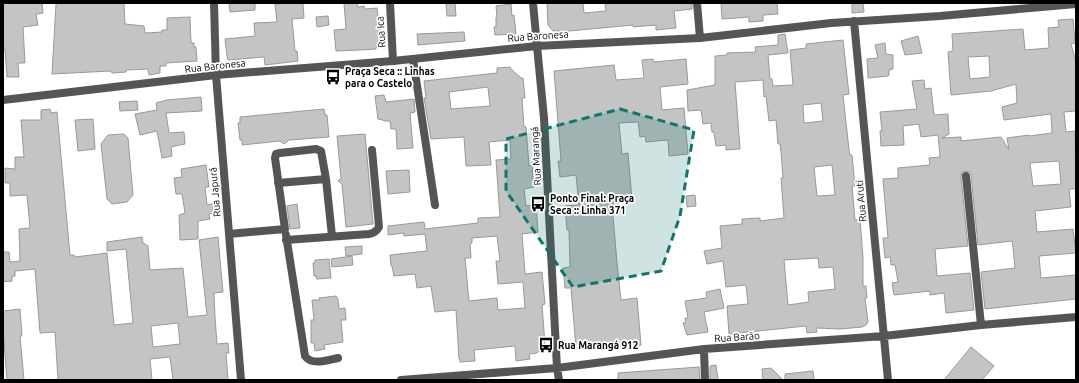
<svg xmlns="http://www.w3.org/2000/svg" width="1079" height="383" viewBox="0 0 1079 383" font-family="Ubuntu,sans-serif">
	<rect width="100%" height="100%" fill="#fff"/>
	<path fill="#c4c4c4" stroke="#999" fill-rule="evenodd" d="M3 3H42L43 13 36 14 38 25 23 27 25 63H18L19 77H7L5 49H3Z
		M61 3H124L125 24 144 26 145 33 162 32V30H167V18L190 17 191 43H194V47H196L197 61 166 63V66H160V73L149 75 148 69 126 70V72L112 73 111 71 52 74 56 4Z
		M229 3H255V10L230 12Z
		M287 3H303L304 18 292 19 295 51H297L298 61 265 65 264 57 228 60 227 56 225 39 255 36 254 23 277 22 275 4Z
		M344 3H357L358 7 364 6 365 9 377 8 382 47H376V49L359 50 336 51 334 30 346 29Z
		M446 3H455L456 16H447Z
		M547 3H583L584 13 606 11 605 4 615 3H692V9L674 11 676 28 656 30V25L633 27V25L559 32V31H553L548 25Z
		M721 3H777L778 14 763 15V21L749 22V17L722 19Z
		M852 3H863L864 12 852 13Z
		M511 4 512 16 514 15 516 34 495 35 494 27H496V17H497L496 6Z
		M328 16 329 25 317 27 316 17Z
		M1073 19 1075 43 1071 44 1076 62V111L1064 112 1066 132 1075 131 1076 189H1069L1071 207 1035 211 1037 232 1073 229 1076 253 1039 256 1041 278 1076 275V299L985 309 981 272 1015 268 1013 247 1012 241 978 245 971 175 970 172 966 171 962 172 961 177 968 246 935 249 937 276 970 273 974 310 946 313 944 293 930 295V291L894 295 892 283 898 282 895 265H891L890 257 885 258 883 238H888L883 179 898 178V168L930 165 929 158 940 157 938 135 921 137 919 124 903 126 904 145 881 146 880 131H882L880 112 917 109 912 81 924 80 925 89 931 88 934 115 948 114 949 134 942 138 961 137V141L1001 137 1009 150 1007 138 1029 135V136L1052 133 1051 114 1004 120 1002 107 1017 103 1016 84 991 91 951 95 948 52 953 51 952 34 1023 29 1025 50 1049 48 1048 28 1059 27 1058 20ZM989 56 990 77 970 79 968 57ZM1059 161 1061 184 1033 186 1030 163Z
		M464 32 465 41 418 45 417 34Z
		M785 34 788 53 768 55 770 79H772L773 86 793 85 790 50 806 48V44L843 40 849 94 843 95 849 150 850 155H852L855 186H852L855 220 860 219 863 258V286H866L867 298H865L868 322 866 325 862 327 840 329 816 328 817 332 807 333 806 326 729 334 727 306 748 304 746 285 726 287 723 261 707 264 704 251 722 248 720 226 742 224V219L760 218V221L784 218 781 178H783L781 152 780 144H778L776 120 769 121 766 96 764 97 763 80 735 82 740 149 726 150V145L716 146 714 132H712L711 123 703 124 701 110 688 111 687 90 715 85V56L727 55V53L756 52 755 47 778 45V35ZM821 103 823 121 804 123 803 105ZM832 165 835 195 817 196 814 167ZM818 258 819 268 833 267 835 289 808 292 809 302 788 305 784 260Z
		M918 36 922 53 905 55 901 41Z
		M885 43 886 54 893 55V69L889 70V75L888 76 868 78 867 59 878 58 875 45Z
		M653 59 654 62 686 59 688 84 660 87 662 110 684 108 688 154 669 156 668 140 646 142 645 136 640 137 638 122 619 123 622 154 628 153 632 200 612 204 617 263 621 300 637 298 641 345 623 348V346L597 348V346L576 348 571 288H565L563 268 570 267 569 230H567L565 206 579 205 576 175 560 177 558 161H561L554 71 614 65 616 80 644 78 642 60Z
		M510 67 511 69 521 78H523L525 98H522L524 127H526L529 166 532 165 534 187 524 189 526 206 536 204 538 232 522 234 525 274 542 272 545 304 542 305 545 345 537 353 529 354 530 359 516 361 515 346 474 350 475 361 460 362V359H459L456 310 435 312 431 286 417 288 415 274 394 276 392 266H391L390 255 427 251 425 234 404 236V233L388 235V226L424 222 425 229 478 223V218L500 217 496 160 511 159 510 140 489 142 491 165 466 166 464 137 431 139 424 98H426L424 81 497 73V68ZM488 87 490 106 451 109 449 92ZM497 236 500 261H496L498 284 523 282 525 308 498 310 497 298 469 301 465 258H471L470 244 472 243V238Z
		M384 95 386 102 414 99 415 112 410 113 413 148 397 149 396 129H391L390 121H384L383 120 378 119 375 96Z
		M201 97 202 111 166 113 169 133 184 132 185 144 171 147 172 156 162 158 157 131 140 135 135 114 157 110 156 103 167 100Z
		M137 101 138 110 120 111 119 102Z
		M50 109 51 113 57 112 70 255H74L75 257 107 253 114 325 133 323 126 249 107 251V242L142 237 143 243 148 246 150 270 183 268 188 317 207 315 199 240 218 237 223 292 214 293 215 317 217 344 228 343 229 353H226L228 380H173L170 357 150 359 152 380H58L55 332 40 333 35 269 15 271V276H12V281L3 282V252H9L10 262 20 261 19 229 30 228 27 195 10 196V183H5V168L15 169V157H24L21 120H41V110ZM178 323 180 344 153 347 151 326Z
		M324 109 325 115H327L329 137 289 140 284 144 280 141 242 145V140H240L238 123H240V117Z
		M93 119 95 149 78 151 75 120Z
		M124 134 128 138 133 195 127 202 112 204 107 199 101 144 108 135Z
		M365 134 373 224 346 227 342 184 338 181 341 178 337 136Z
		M206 165 209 187H205L207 205 215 203 216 213 209 214 210 219 198 221V239L180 240 179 215 185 213 182 194H176L174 178 182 177 181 169Z
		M409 170 410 192 388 194 386 171Z
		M695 195 696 206 687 207 686 196Z
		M297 204 300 228 290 229 287 206Z
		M362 246V254L346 256 345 247Z
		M352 256 353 265 332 267 331 259Z
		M329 259 331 278 317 279 316 276H314L313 263H315V260Z
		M720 289 724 308 704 312 708 332 687 335 683 323 686 322 685 318H688L685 301 707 298 706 292Z
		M336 296 337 298 338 299 339 309 345 308 346 320H341L343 342 324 345 325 349 315 351 314 343H311V320H314L312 300H320L319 298Z
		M20 309 22 336H20L24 380H7L3 330V311Z
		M971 347 994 366 982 380H944Z
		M716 365 718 380H710V366Z
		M699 367 700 380H618V373Z
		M771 368 783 380H763L762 369Z
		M813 371 814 380H785V374Z"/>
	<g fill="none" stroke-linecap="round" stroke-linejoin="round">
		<path stroke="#555" stroke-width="8" d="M214 3 216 75 241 380
			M390 3 393 61
			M533 3 537 46 700 38 831 23 940 16 1076 4
			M697 3 700 38
			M854 21 888 380
			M413 59 435 205
			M966 176 981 325
			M326 179 332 236
			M229 234 285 229 275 158 276 154 280 153 316 149 321 151 326 179 278 183
			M286 235 305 356C312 366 328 360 338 358
			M286 240 369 234C374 233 377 231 379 227L372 150
			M704 349 705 380
			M559 380 557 368 704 349 884 336 981 325 1076 317"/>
		<path stroke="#555" stroke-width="8" d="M3 100 216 75 393 61 537 46 544 118 557 368 401 380"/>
	</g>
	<path fill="#0f766e" fill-opacity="0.2" stroke="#0f766e" stroke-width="3" stroke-dasharray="8 5" stroke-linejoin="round" d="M620 109 694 130 680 216 661 271 573 287 506 191V139Z"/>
	<defs>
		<g id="bus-bare" transform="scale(1.2)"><path d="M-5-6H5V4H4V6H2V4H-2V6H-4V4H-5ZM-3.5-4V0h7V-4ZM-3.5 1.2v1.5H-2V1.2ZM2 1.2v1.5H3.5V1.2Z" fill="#000" stroke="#fff" stroke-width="2.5" paint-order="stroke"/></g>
	</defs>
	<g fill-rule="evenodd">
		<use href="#bus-bare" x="333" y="77"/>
		<use href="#bus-bare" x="538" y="204"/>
		<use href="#bus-bare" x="546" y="345"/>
	</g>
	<g text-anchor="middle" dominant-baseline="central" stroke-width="3.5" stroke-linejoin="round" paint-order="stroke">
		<g font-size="10" fill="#000" stroke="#fff">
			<text transform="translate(381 32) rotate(-94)">Rua Ica</text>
			<text transform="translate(538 36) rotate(-4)">Rua Baronesa</text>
			<text transform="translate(215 66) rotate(-6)">Rua Baronesa</text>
			<text transform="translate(536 156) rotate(-93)">Rua Marangá</text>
			<text transform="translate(215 192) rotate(-95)">Rua Japurá</text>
			<text transform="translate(861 201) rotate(-95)">Rua Aruti</text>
			<text transform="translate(737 337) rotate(-4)">Rua Barão</text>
		</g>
		<g font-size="10" font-weight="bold" fill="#000" stroke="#fff" text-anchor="start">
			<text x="345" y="71">Praça Seca :: Linhas<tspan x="345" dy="12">para o Castelo</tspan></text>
			<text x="550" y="198">Ponto Final: Praça<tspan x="550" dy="12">Seca :: Linha 371</tspan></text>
			<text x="558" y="345">Rua Marangá 912</text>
		</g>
	</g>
	<rect width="1079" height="383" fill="none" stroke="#000000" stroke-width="8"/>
</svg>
